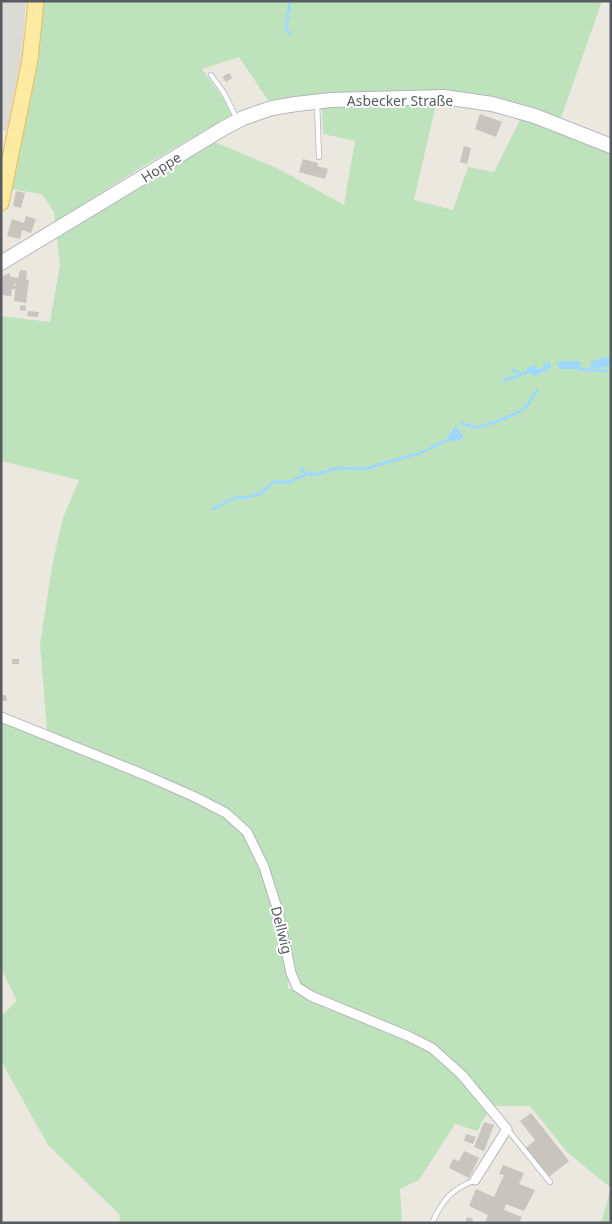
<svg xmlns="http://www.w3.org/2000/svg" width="612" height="1224" viewBox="0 0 612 1224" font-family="'Noto Sans',sans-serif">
	<rect width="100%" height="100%" fill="#ebe8e0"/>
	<path fill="#dcdad4" d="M1 1H26L22 56 7 131 1 130Z"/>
	<path fill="#bee3bc" d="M44 1H602L561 118 519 104 474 95 355 93 268 100 239 57 202 69 225 101 231 115 140 168 55 222 54 212 42 194 10 189 39 48Z
		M436 104 414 200 453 210 468 167 494 172 520 120 535 123 611 151V1223H596L602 1220 611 1188 567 1152 530 1106H493L453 1062 429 1042 312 994C292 980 296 976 290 954L288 988 408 1039 432 1050 450 1066 489 1110 477 1131 455 1124 419 1180 400 1189 402 1223H120L119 1214 48 1145 1 1061V1016L17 1001 1 969V719L114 765V759L47 731 40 644 53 561 63 518 79 480 1 461V316L50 322 60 265 57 238 215 142 281 170 344 205 355 141 323 134 322 108Z"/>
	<path fill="#9ed8fd" d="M605 357H611V366L598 368 589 367 591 362Z
		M560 361H579L582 365 578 369H560L557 366Z
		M550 362 551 368 535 376 527 372V368L536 365 537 369 544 368 542 364Z
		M456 425 464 438 453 442 449 440 448 437Z"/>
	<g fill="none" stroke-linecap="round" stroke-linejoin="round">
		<path stroke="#9ed8fd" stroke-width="3" d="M290 33 286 30 290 1
			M578 369 607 371
			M513 370 522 374 527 372
			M504 381 522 374
			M461 423C465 424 469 426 473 427 483 428 520 414 527 406 532 400 531 396 538 390
			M301 468 306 474
			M213 509 237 497 245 498 262 493 273 482H290L306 474H318L337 468 364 469 420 453 449 439"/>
	</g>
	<path fill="#c8c5bf" d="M229 73 232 78 226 82 222 77Z
		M480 114 502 122 496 137 475 129Z
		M464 146 471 148 467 164 460 162Z
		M303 159 318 163 317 166 328 169 325 179 299 172Z
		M16 191 25 193 21 208 13 206Z
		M26 216 36 219 31 233 22 230 20 239 7 236 12 219 24 223Z
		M20 270 27 271 26 279 29 280 26 303 14 301 16 284H13L16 286 15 289H12L11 296 1 295V277L9 273 11 277 18 278Z
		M20 305 26 306V311L20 310Z
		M28 311 39 312 38 317 27 316Z
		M12 659H19V664H12Z
		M2 695H6L7 701H2Z
		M531 1113 569 1161 549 1177 526 1148 535 1140 520 1121Z
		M484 1122 494 1125 484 1151 474 1147Z
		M466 1134 476 1137 473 1144 464 1141Z
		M464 1151 479 1158 469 1178 449 1168 453 1159 459 1161Z
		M503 1165 524 1173 519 1184 535 1190 524 1211 506 1204 504 1210 522 1217 519 1223H485L488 1215 469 1206 476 1189 494 1197 504 1175 499 1174Z
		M467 1217 473 1219 472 1223H465Z"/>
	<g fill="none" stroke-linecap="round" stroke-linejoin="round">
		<g stroke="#b2b6ba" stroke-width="6">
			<path id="service" d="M211 75 224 93 237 119
				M317 103 319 157
				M508 1130 550 1182
				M432 1223C443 1199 451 1190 475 1180"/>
		</g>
		<g stroke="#b2b6ba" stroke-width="11">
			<path id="minor" d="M1 717 145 775 195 797 226 813 247 832 264 867 278 911 291 973 297 987 311 996 408 1036 432 1048 462 1075 507 1129 475 1180"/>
		</g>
		<g stroke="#b3b7bd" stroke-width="16">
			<path id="secondary" d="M1 263 224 128 243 118 272 108 296 104 331 100 444 97 492 104 535 116 611 146"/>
		</g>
		<g stroke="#eebc56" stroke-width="17">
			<path id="primary" d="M1 203 30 60 36 1"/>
		</g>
		<use href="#service" stroke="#fff" stroke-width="4.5"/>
		<use href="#minor" stroke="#fff" stroke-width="9"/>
		<use href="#secondary" stroke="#fff" stroke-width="14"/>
		<use href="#primary" stroke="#fdeaa3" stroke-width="15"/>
	</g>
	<g text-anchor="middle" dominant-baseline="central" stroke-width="4" stroke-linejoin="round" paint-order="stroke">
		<g font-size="14" fill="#585c61" stroke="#fff">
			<text x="400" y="100">Asbecker Straße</text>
			<text transform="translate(161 167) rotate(-32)">Hoppe</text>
			<text transform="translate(282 930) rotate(76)">Dellwig</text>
		</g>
	</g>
	<rect width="612" height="1224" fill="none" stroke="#585c61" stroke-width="5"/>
</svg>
